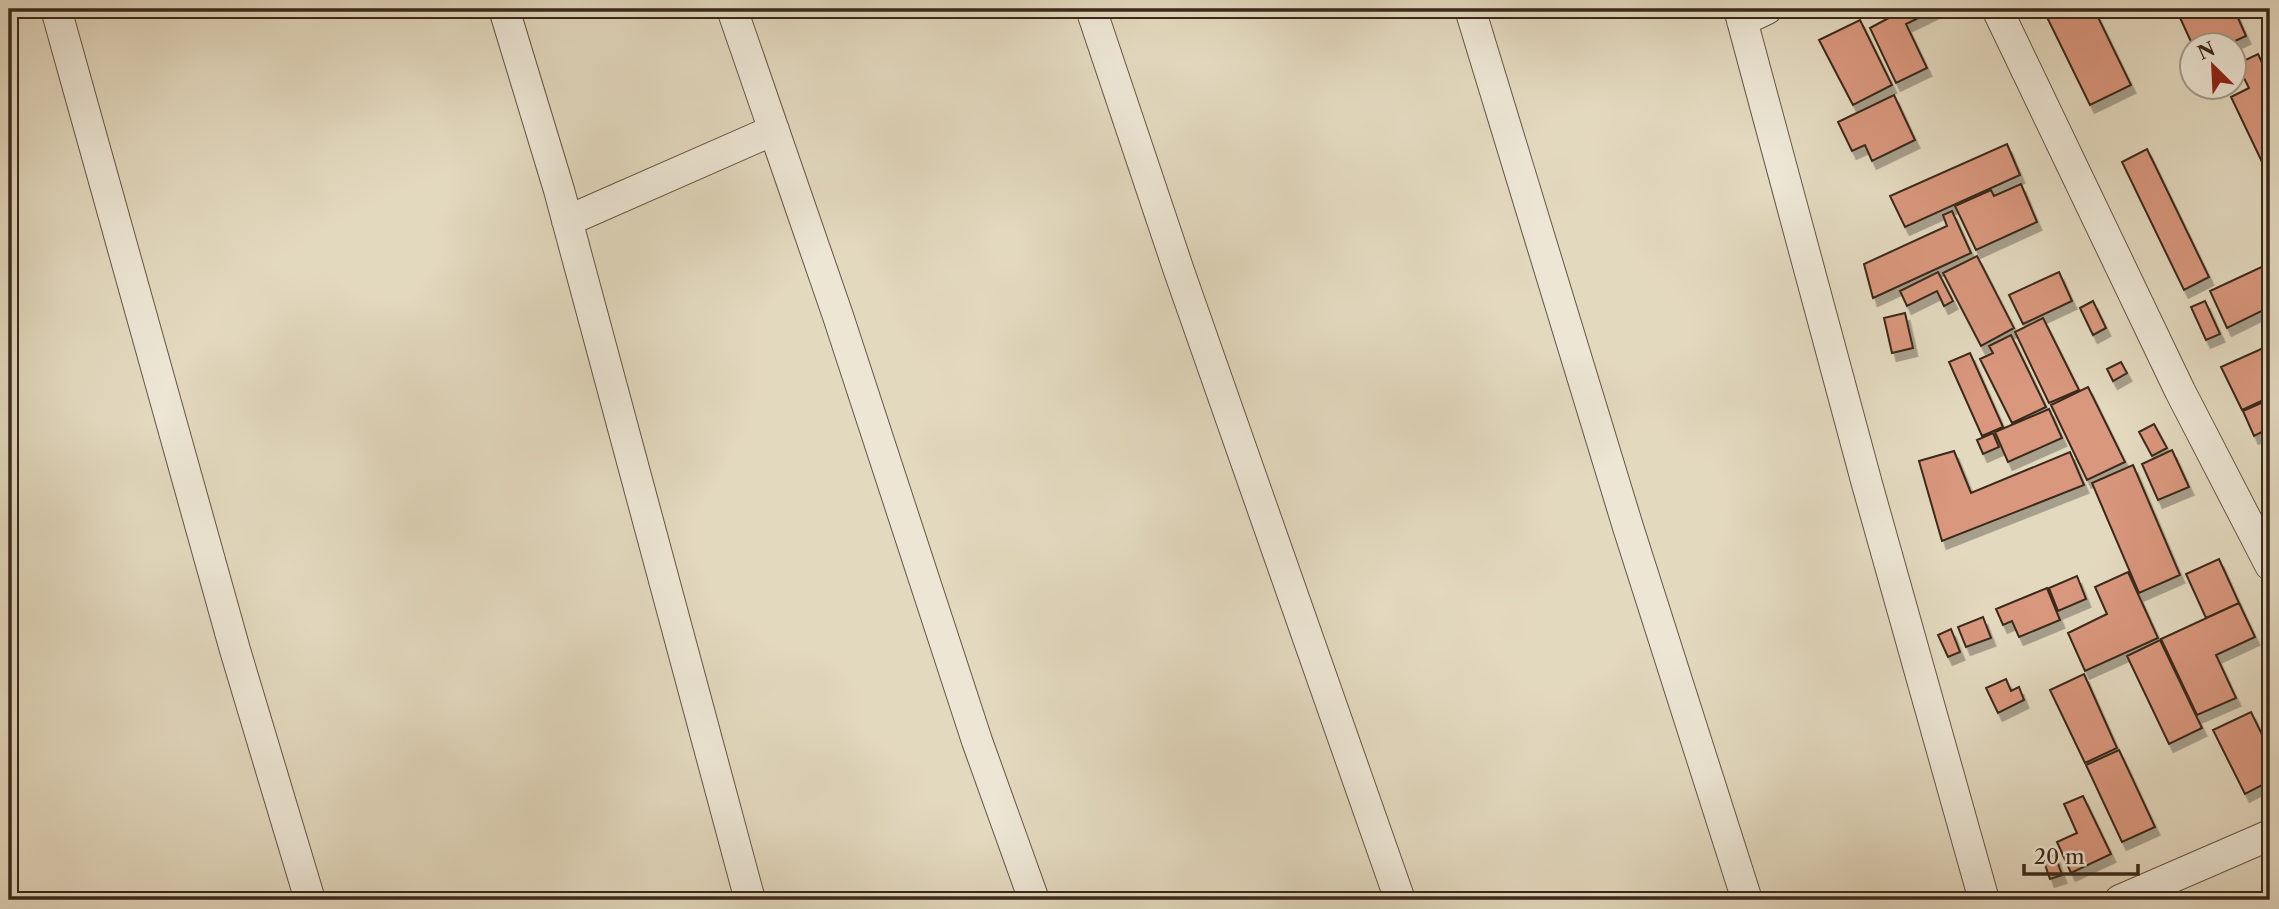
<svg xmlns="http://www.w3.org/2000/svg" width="2279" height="909" viewBox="0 0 2279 909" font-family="'Libre Caslon Text',serif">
	<defs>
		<filter id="shadow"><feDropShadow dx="4.5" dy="8" stdDeviation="0" flood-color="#0004"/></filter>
	</defs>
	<rect width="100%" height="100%" fill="#e3d9bf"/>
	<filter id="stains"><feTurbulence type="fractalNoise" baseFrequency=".00286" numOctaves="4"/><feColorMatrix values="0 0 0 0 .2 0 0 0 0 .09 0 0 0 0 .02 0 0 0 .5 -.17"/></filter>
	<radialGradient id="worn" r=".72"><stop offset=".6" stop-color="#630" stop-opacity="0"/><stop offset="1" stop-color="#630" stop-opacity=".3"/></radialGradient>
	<path fill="#d9977d" stroke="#3b291a" stroke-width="2" filter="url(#shadow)" d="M1896 9H1937L1906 24 1927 68 1896 83 1870 28 1898 13Z
		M2043 9H2094L2131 85 2090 105Z
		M2176 9H2234L2246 36 2224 46H2193Z
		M1860 20 1892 85 1853 105 1819 40Z
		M2258 54 2270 80V161L2263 164 2231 97 2249 88 2237 64Z
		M1894 95 1915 140 1872 161 1865 145 1852 151 1838 122Z
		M2007 144 2020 175 1905 227 1890 196Z
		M2147 149 2209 277 2184 290 2122 162Z
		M2021 184 2037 222 1976 250 1955 206 1991 190 1994 196Z
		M1952 211 1971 253 1873 298 1864 264 1947 226 1943 215Z
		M1977 256 2014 328 1981 346 1943 273Z
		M2270 263V307L2227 328 2210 291Z
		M1938 272 1953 301 1944 306 1937 291 1907 306 1900 291Z
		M2059 272 2072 301 2023 324 2009 295Z
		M2093 301 2106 328 2093 335 2080 308Z
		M2205 301 2220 334 2206 340 2191 307Z
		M1905 313 1913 348 1892 353 1884 318Z
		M2043 318 2079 390 2049 403 2015 332Z
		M2011 335 2046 407 2012 423 1980 359 1993 353 1989 346Z
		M2270 345V397L2242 410 2221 367Z
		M1970 353 2003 427 1982 436 1949 362Z
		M2121 362 2127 373 2113 381 2107 369Z
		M2088 387 2125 462 2087 480 2051 405Z
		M2270 399V428L2254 436 2243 411Z
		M2049 409 2062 438 2008 462 1995 432Z
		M2154 424 2167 448 2152 456 2139 432Z
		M1993 433 1999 447 1983 454 1977 440Z
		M2172 450 2189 487 2158 500 2142 464Z
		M1954 451 1971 493 2070 452 2084 485 1942 541 1919 461Z
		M2133 465 2180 575 2139 593 2092 483Z
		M2219 559 2239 603 2206 618 2186 574Z
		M2128 572 2158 638 2085 671 2068 633 2107 614 2095 587Z
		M2077 576 2086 599 2058 611 2049 588Z
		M2047 588 2060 620 2019 637 2012 621 2003 625 1996 609Z
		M2239 603 2255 637 2216 655 2236 698 2197 715 2161 639Z
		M1983 617 1991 638 1966 647 1958 627Z
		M1951 629 1960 652 1948 657 1938 635Z
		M2160 640 2202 728 2169 744 2127 656Z
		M2084 674 2117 748 2085 763 2050 690Z
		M2006 679 2011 691 2019 687 2024 700 1998 713 1986 688Z
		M2251 712 2270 751V781L2245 794 2213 730Z
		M2119 750 2155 827 2122 842 2086 765Z
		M2083 796 2111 854 2071 873 2057 842 2077 833 2064 804Z
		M2055 855 2062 875 2050 879 2043 859Z"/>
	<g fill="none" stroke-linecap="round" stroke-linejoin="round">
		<g stroke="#655543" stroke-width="32">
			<path id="street" d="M56 9 235 650 310 900
				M504 9 559 190 750 900
				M732 9 838 316 977 741 1034 900
				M1091 9 1179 271 1400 900
				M1470 9 1628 527 1747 900
				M1739 9 1867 484 1984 900
				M1997 9 2180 391 2270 565
				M1742 21 1767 9
				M567 221 774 130
				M2120 900 2270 835"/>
		</g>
		<use href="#street" stroke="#ede6d5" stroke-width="30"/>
	</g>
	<rect width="2279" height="909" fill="none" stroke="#e3d9bf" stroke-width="35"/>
	<rect x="10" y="10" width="2258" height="888" fill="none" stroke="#3b291a" stroke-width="3.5"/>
	<rect x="18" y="18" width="2244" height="874" fill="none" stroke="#3b291a" stroke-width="2"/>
	<g transform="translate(2213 66) rotate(336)"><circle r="33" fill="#ede6d5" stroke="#a69a8a" stroke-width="2"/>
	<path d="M0-5L12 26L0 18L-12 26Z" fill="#8f2418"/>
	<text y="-10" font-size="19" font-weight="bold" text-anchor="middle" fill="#3b291a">N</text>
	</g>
	<path d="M2024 864v10h114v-10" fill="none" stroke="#3b291a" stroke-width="3.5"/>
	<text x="2034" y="864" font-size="21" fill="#3b291a" stroke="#ede6d5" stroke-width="5" paint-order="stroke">20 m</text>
	<rect width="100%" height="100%" filter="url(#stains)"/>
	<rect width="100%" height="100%" fill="url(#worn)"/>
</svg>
